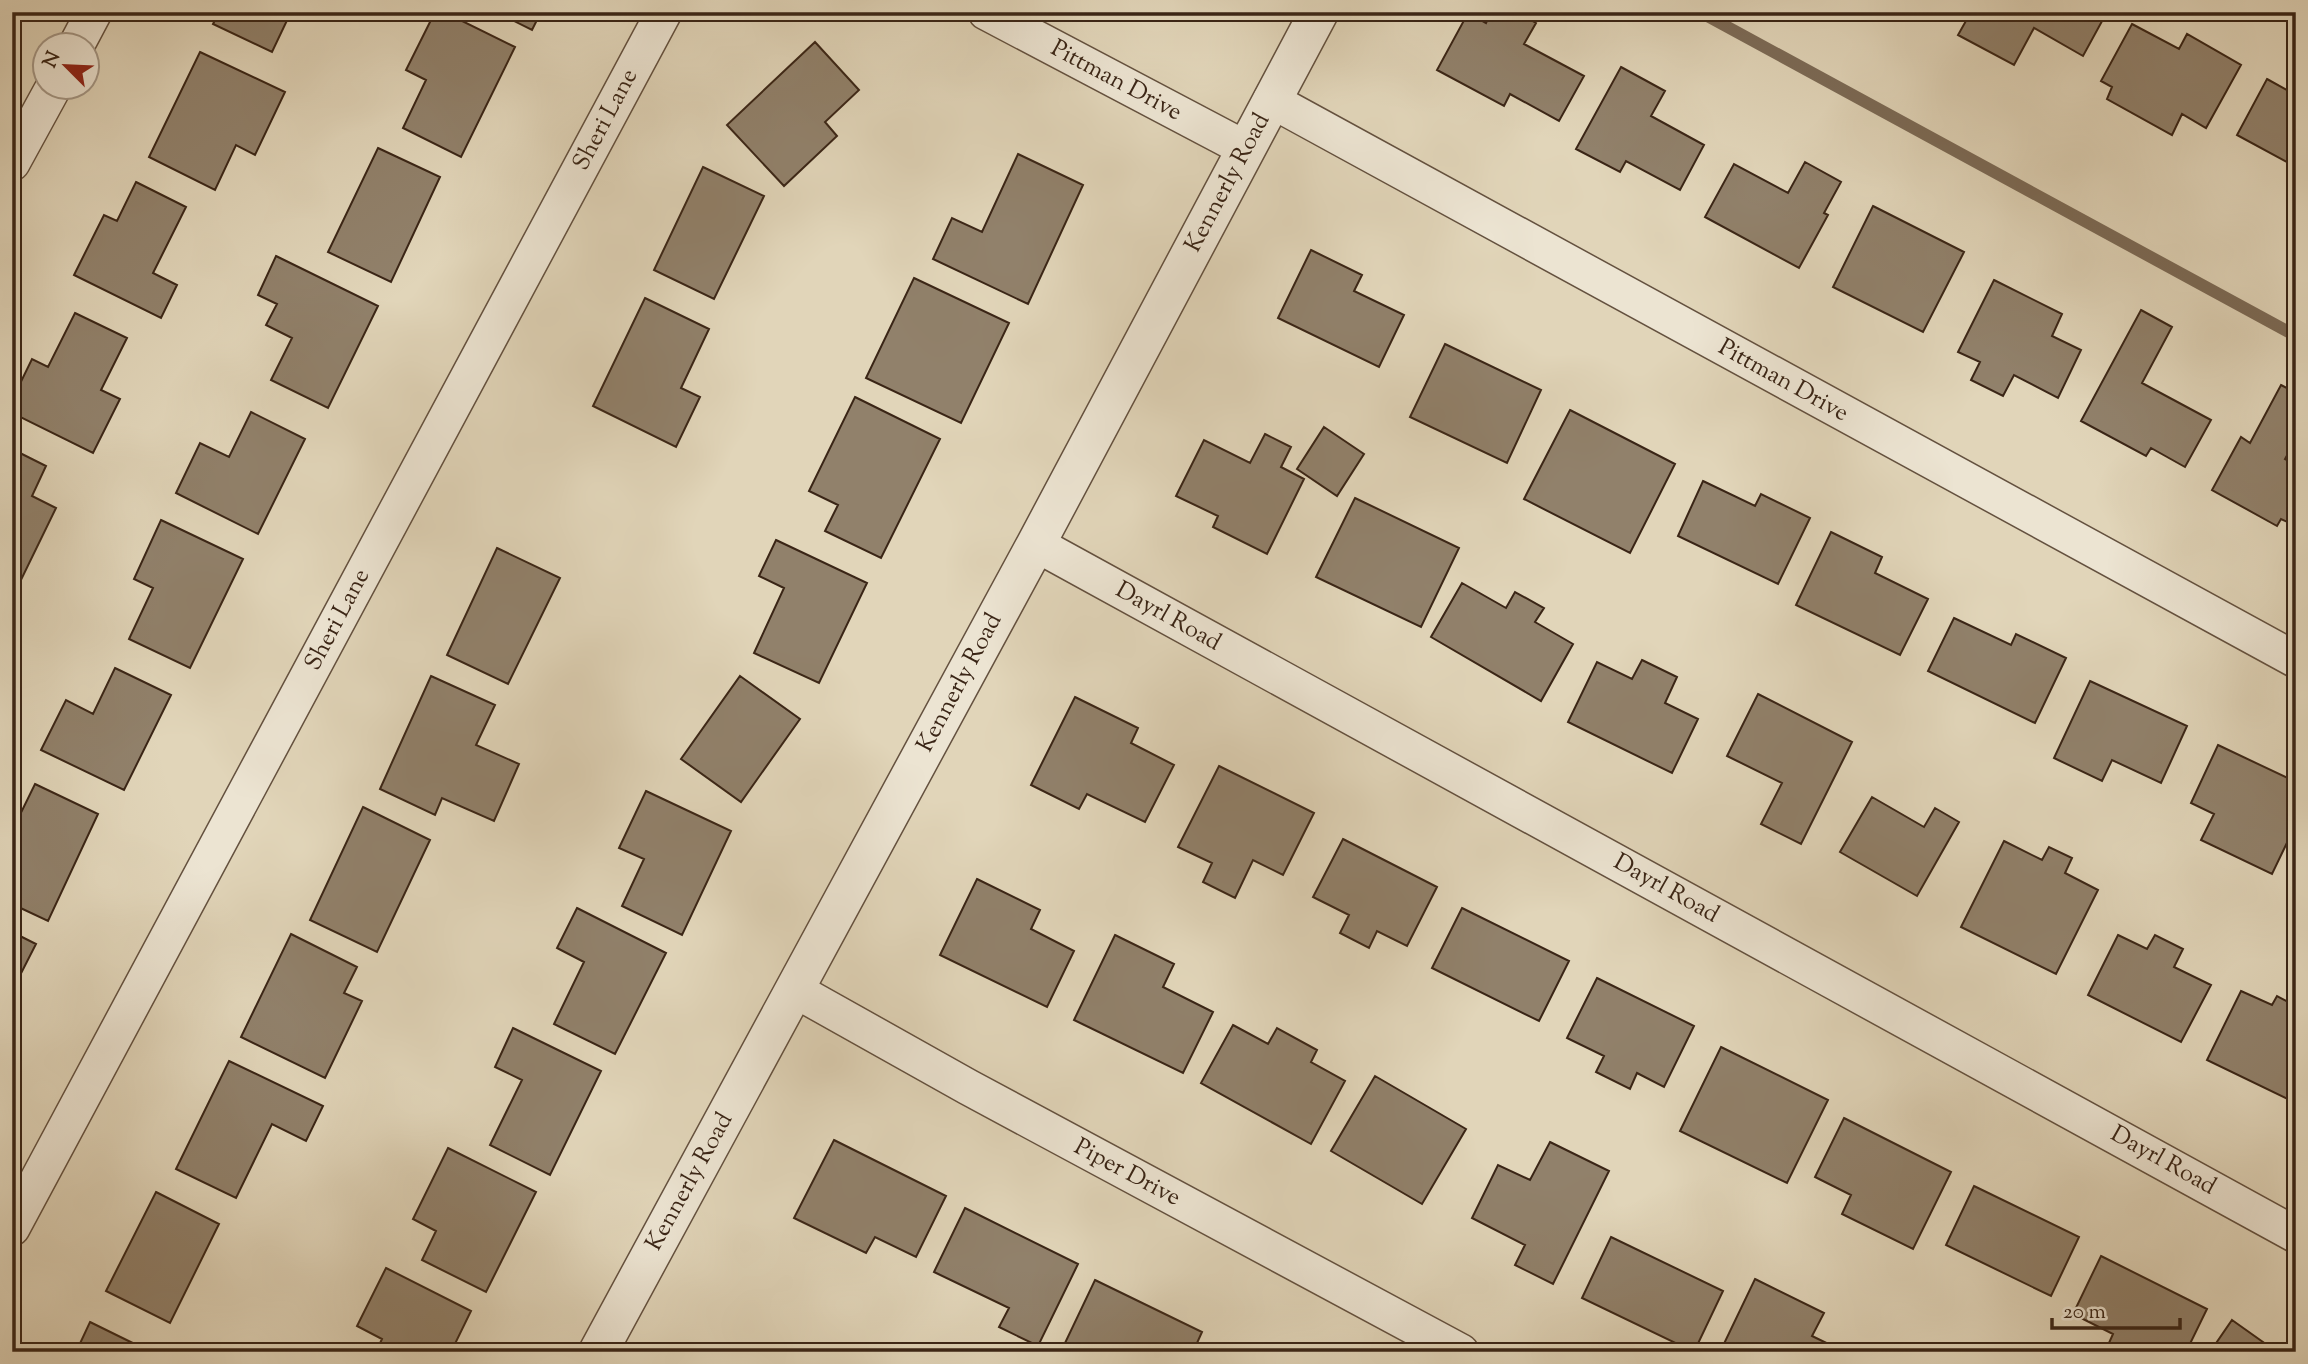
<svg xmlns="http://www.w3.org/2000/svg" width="2308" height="1364" viewBox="0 0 2308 1364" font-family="'Sorts Mill Goudy',serif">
	<rect width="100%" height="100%" fill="#e1d5b9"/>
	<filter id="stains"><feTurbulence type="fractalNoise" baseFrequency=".00286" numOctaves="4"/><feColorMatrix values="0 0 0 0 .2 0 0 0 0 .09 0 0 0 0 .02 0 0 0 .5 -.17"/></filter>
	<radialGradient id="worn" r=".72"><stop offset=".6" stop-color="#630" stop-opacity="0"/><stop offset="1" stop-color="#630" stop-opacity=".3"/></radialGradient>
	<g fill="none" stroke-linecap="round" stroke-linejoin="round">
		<path stroke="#7c6b57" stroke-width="12" d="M1700 12 2296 336"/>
	</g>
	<path fill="#91816b" stroke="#3a2516" stroke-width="2" d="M219 12H291L272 52 213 24Z
		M435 12H444L515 47 461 157 403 128 426 80 406 70Z
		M496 12H541L532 30Z
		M1491 12H1517L1536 23 1524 44 1584 76 1559 121 1510 94 1504 106 1437 70 1468 13 1486 23Z
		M1971 12H2107L2083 56 2034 28 2014 65 1958 35Z
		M2132 24 2179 49 2187 34 2241 65 2206 128 2182 114 2172 135 2107 99 2112 87 2101 81Z
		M815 42 859 90 825 122 837 136 784 186 727 125Z
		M200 52 285 92 255 155 236 145 215 190 149 157Z
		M1621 67 1665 91 1651 116 1704 145 1680 190 1626 161 1620 172 1576 149Z
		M2267 79 2296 95V167L2237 135Z
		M378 148 440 177 391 282 328 252Z
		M1018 154 1083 185 1028 304 933 259 952 218 982 232Z
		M1805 162 1841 182 1824 213 1828 215 1799 268 1705 217 1734 164 1788 193Z
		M703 167 764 196 714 299 654 270Z
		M136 182 186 207 153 273 177 285 161 318 74 275 104 215 117 221Z
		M1873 206 1964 252 1923 332 1833 287Z
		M1311 250 1362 275 1354 291 1404 315 1379 367 1278 318Z
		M276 256 378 306 328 408 271 380 292 338 266 325 277 304 258 295Z
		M914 278 1009 323 961 423 866 378Z
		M1994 280 2062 314 2052 336 2081 350 2058 398 2014 375 2003 396 1971 380 1980 362 1958 352Z
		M645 298 709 329 681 388 700 397 676 447 593 406Z
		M2141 310 2172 327 2142 383 2211 420 2185 467 2151 448 2146 456 2081 421Z
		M75 313 127 338 101 390 120 399 93 453 12 413V400L32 359 48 367Z
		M1445 344 1541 390 1507 463 1410 417Z
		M2281 385 2296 393V439L2285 459 2296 465V526L2281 519 2277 526 2212 490 2241 437 2250 443Z
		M855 397 940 439 881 558 825 531 838 505 809 491Z
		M1570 410 1675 464 1630 553 1524 499Z
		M251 412 305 439 258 534 176 493 200 443 229 457Z
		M1324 427 1364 454 1337 496 1297 469Z
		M1265 434 1291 447 1281 467 1304 479 1267 554 1213 527 1218 516 1176 496 1204 440 1250 463Z
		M12 449 46 466 32 496 56 508 20 582 12 578Z
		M1703 481 1755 506 1761 494 1810 518 1778 584 1678 536Z
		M1355 498 1459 548 1421 627 1316 577Z
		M161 520 243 559 190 668 129 639 153 588 134 579Z
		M1831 532 1882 557 1875 573 1928 599 1900 655 1796 605Z
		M776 540 867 583 819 683 754 653 784 588 759 576Z
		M497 548 560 578 508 684 447 655Z
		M1462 583 1506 608 1515 592 1544 608 1535 622 1573 644 1541 701 1431 637Z
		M1954 618 2011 645 2016 634 2066 658 2035 723 1928 671Z
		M1642 660 1677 677 1665 703 1698 719 1672 773 1568 722 1597 662 1632 679Z
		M115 668 171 695 124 790 41 750 66 700 93 714Z
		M431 676 495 705 476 745 519 764 494 821 442 798 435 815 380 789Z
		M740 676 800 719 741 802 681 759Z
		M2090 681 2187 726 2161 783 2112 760 2102 781 2054 758Z
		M1758 694 1852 742 1801 844 1761 824 1782 783 1727 756Z
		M1075 697 1138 728 1131 743 1174 765 1145 822 1087 794 1079 809 1031 785Z
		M2218 745 2296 782V824L2272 874 2201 840 2214 814 2191 803Z
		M1219 766 1314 813 1283 875 1253 860 1235 898 1203 882 1212 863 1178 847Z
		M35 784 98 814 48 921 12 904V831Z
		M646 791 731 831 682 935 622 906 644 859 619 848Z
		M1872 797 1924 827 1935 808 1959 822 1917 896 1840 852Z
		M363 807 430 840 377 952 310 920Z
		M1343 839 1437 887 1407 946 1377 931 1369 948 1340 933 1349 915 1313 897Z
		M2004 841 2042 860 2049 847 2072 858 2065 873 2098 890 2056 974 1961 927Z
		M977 879 1040 910 1031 929 1074 951 1047 1007 940 955Z
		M577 908 666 953 615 1054 554 1024 584 962 557 948Z
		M1462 908 1569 961 1539 1021 1432 968Z
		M12 932 36 944 12 991Z
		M291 934 357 967 344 993 362 1001 325 1078 241 1037Z
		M1115 935 1174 964 1163 987 1213 1012 1183 1073 1074 1020Z
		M2118 935 2147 949 2155 935 2183 949 2174 967 2211 985 2181 1042 2088 995Z
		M1597 978 1694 1026 1664 1087 1637 1073 1630 1089 1596 1072 1604 1056 1567 1038Z
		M2241 991 2272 1005 2277 996 2296 1006V1103L2207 1060Z
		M1233 1025 1268 1044 1277 1028 1317 1050 1311 1062 1345 1081 1311 1144 1201 1083Z
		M513 1028 601 1071 550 1175 490 1145 522 1080 495 1067Z
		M1721 1047 1828 1100 1787 1183 1680 1131Z
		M229 1061 323 1106 306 1141 272 1124 236 1198 176 1169Z
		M1375 1076 1466 1129 1422 1204 1331 1151Z
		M1844 1118 1951 1172 1913 1249 1842 1214 1851 1195 1815 1177Z
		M834 1140 946 1196 916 1257 875 1237 866 1253 794 1218Z
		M1550 1142 1609 1171 1553 1284 1515 1265 1525 1245 1472 1218 1498 1165 1530 1180Z
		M448 1148 536 1192 486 1292 422 1260 436 1231 413 1219Z
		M1974 1186 2079 1237 2051 1296 1946 1245Z
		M156 1192 219 1224 170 1323 106 1291Z
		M965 1208 1078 1264 1038 1346 999 1327 1009 1308 934 1272Z
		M1611 1237 1723 1291 1694 1352 1582 1298Z
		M2101 1256 2207 1309 2186 1352H2105L2113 1334 2073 1314Z
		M386 1268 471 1311 451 1352H376L382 1339 357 1326Z
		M1755 1279 1824 1313 1812 1336 1845 1352H1720Z
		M1095 1280 1202 1332 1193 1352H1082L1065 1343Z
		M2232 1320 2277 1352H2210Z
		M90 1322 151 1352H76Z
		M1224 1345 1238 1352H1221Z"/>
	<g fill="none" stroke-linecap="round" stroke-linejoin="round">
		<g stroke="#64513f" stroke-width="38">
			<path id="minor" d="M986 12 1246 149
				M76 46 94 12
				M1271 100 2296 660
				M12 163 53 88
				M1036 544 2296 1235
				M795 990 968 1087 1461 1352
				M12 1228 664 12"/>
		</g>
		<g stroke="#64513f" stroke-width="41">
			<path id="tertiary" d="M598 1352 1036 544 1319 12"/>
		</g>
		<use href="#minor" stroke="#ece4d2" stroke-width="35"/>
		<use href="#tertiary" stroke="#ece4d2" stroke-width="38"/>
	</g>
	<g text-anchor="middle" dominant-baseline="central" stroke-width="5" stroke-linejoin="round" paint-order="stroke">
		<g font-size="24" fill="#3a2516" stroke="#ece4d2">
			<text transform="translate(1116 81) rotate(28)">Pittman Drive</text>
			<text transform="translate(606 120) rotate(-62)">Sheri Lane</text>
			<text transform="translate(1228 183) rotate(-62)">Kennerly Road</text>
			<text transform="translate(1783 381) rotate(29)">Pittman Drive</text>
			<text transform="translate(1168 617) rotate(29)">Dayrl Road</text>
			<text transform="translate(338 620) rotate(-62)">Sheri Lane</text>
			<text transform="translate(960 683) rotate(-62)">Kennerly Road</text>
			<text transform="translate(1666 889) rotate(29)">Dayrl Road</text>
			<text transform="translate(2163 1161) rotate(29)">Dayrl Road</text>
			<text transform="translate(1127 1173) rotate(28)">Piper Drive</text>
			<text transform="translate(690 1182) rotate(-61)">Kennerly Road</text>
		</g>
	</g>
	<rect width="2308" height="1364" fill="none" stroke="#e1d5b9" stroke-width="42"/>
	<rect x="14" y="14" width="2280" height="1336" fill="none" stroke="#3a2516" stroke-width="3.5"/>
	<rect x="21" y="21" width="2266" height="1322" fill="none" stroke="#3a2516" stroke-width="2"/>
	<g transform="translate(66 66) rotate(294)"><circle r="33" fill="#ece4d2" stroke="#a59887" stroke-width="2"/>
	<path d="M0-5L12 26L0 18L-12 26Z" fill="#8f2418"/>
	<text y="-10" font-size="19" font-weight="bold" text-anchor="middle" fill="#3a2516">N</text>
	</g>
	<path d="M2052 1318v10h128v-10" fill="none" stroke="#3a2516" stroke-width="3.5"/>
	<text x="2063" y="1318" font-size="21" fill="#3a2516" stroke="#ece4d2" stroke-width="5" paint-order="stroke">20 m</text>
	<rect width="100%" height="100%" filter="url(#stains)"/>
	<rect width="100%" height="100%" fill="url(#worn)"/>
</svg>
